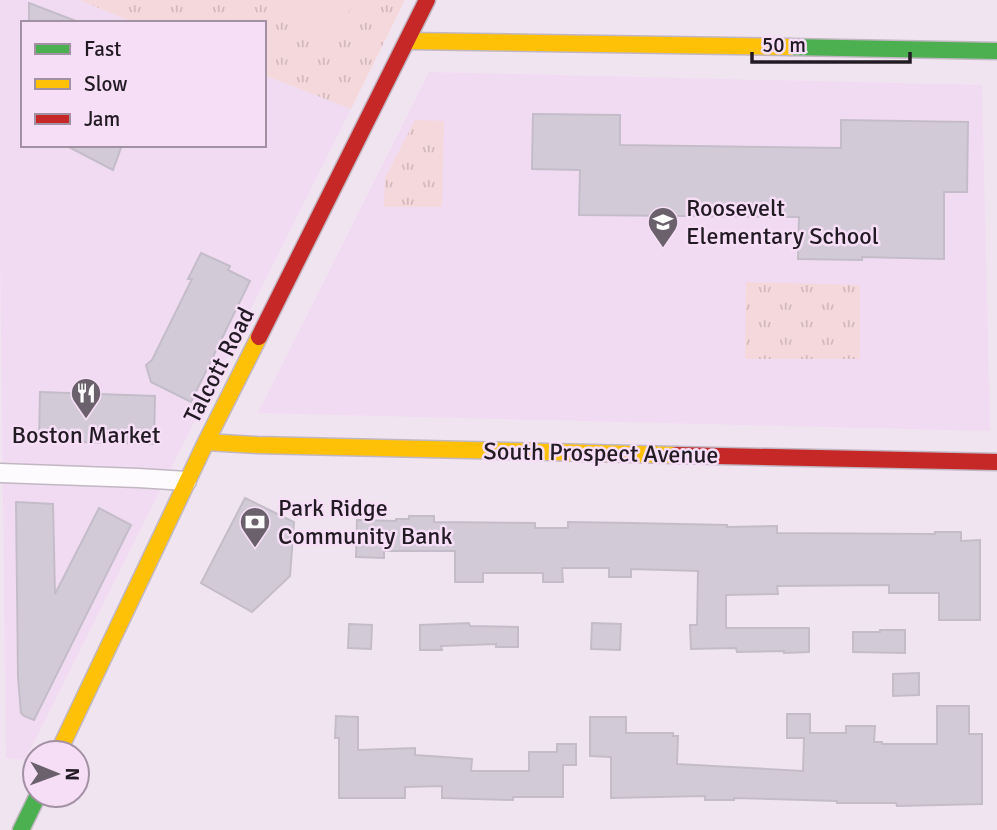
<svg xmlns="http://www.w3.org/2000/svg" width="997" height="830" viewBox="0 0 997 830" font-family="Signika,sans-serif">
	<defs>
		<pattern id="park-tufts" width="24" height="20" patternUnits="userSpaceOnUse" patternTransform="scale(1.75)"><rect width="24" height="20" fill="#f5d8db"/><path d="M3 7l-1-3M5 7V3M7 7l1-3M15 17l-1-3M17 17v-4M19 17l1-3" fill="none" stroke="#d2b9bc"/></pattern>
	</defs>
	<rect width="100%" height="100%" fill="#f1e4f1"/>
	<path fill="#f1dbf2" d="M0 0H79L135 23H23V145H264V75L351 109 25 760 6 758 0 246Z
		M429 72 982 85 990 431 258 413Z"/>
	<path fill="url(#park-tufts)" d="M79 0H405L351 109 264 75V23H135Z
		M415 120 444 121 442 207H384L385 178Z
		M746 282 860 285V359H745Z"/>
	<path fill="#f5d8db" d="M255 0H356L336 32 320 36Z"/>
	<path fill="#d2cbd7" stroke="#c4bdc9" stroke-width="2" d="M29 3 76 21V23H29Z
		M533 114 620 115V145L841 148V120L968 122 967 192H944V259L862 257V260L798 259 799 217 579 215 580 170 532 169Z
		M65 145H122L113 170Z
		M201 253 230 266 228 270 250 281 191 402 151 382 146 365 152 360 192 279H188Z
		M40 392 155 396 154 444 39 441Z
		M245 498 294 522 290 576 252 612 201 583Z
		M16 502 53 504 55 594 99 508 131 525 34 720 24 716 21 713 18 677Z
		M409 516H434V522L535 523V528H568V522L631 523 727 525V527L777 526V533L935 534V532H961V541L980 540V620H939V593H889V585L777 586 778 594 726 595V628H809V652L784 653V651L737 652 736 648 691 649 690 625H697L698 571 631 569V577H609V568H562L563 582H543V573H483V582H455V551H384V558L356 557 357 520 396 521V519H409Z
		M469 623 470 626 518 627V647H496V644L441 646 442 650H420V625Z
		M592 623 621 624 620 650 591 649Z
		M349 624 372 625 371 649 348 648Z
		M880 630H905V653L853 652V632H880Z
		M919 673V695L893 696V674Z
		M937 706H969V734H982V804L897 806 896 803H837V801L734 798V800H705V796L611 798V757L590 756V717H626V733H673V736H678L677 764 803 771 804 738H787V714H810V733H846V726H875L874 742H882V744H937Z
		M336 716 358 717V750L415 748V755L472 759 471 771H529V752H557V744H576V765H563V797H513V800L442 798V786L405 787V798H339V738H335Z"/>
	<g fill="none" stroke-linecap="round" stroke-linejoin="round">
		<g stroke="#c1b7c2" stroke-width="21">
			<path id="street" d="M0 473 138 478 187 481"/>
		</g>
		<g stroke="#c1b7c2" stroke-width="19">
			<path id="fast" d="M790 47 997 51
				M21 830 38 795"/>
		</g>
		<g stroke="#c1b7c2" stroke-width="19">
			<path id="slow" d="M407 41 790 47
				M206 442 257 445 676 455
				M58 753 206 442 259 337"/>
		</g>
		<g stroke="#c1b7c2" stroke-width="19">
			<path id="jam" d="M259 337 427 0
				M676 455 997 462"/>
		</g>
		<use href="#street" stroke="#fdfbfd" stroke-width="18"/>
		<use href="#fast" stroke="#4caf50" stroke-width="16"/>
		<use href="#slow" stroke="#ffc107" stroke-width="16"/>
		<use href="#jam" stroke="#c62828" stroke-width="16"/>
	</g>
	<defs>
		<g id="school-pin" transform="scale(1.575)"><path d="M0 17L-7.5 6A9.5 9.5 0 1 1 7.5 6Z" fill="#6b616c" stroke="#f6def7"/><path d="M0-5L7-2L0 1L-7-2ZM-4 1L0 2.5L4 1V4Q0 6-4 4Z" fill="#fff"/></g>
		<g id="restaurant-pin" transform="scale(1.575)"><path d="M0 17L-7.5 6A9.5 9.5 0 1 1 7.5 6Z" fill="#6b616c" stroke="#f6def7"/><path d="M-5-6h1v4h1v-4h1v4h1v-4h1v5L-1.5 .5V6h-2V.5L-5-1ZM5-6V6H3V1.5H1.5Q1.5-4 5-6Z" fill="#fff"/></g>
		<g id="bank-pin" transform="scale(1.575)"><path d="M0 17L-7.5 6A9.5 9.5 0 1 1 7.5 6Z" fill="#6b616c" stroke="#f6def7"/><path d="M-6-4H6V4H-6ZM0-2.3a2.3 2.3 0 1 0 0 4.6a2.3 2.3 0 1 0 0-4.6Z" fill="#fff"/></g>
	</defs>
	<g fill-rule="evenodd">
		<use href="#school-pin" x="663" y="222"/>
		<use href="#restaurant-pin" x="86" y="393"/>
		<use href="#bank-pin" x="255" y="522"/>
	</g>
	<g text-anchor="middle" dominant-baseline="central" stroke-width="5" stroke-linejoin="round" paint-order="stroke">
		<g font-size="24" fill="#231b24" stroke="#f6def7" text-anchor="start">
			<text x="686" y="208">Roosevelt<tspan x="686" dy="28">Elementary School</tspan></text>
			<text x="86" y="435" text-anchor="middle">Boston Market</text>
			<text x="278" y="508">Park Ridge<tspan x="278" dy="28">Community Bank</tspan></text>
		</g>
		<g font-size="24" fill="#231b24" stroke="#f6def7">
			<text transform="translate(219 365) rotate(-63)">Talcott Road</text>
			<text transform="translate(601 453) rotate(1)">South Prospect Avenue</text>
		</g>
	</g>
	<rect x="21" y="21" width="245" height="126" fill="#f6def7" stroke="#a290a3" stroke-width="2"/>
	<rect x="35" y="44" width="35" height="10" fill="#4caf50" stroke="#a290a3" stroke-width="2"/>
	<text x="84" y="56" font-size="21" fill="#231b24">Fast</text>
	<rect x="35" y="79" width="35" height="10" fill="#ffc107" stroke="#a290a3" stroke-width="2"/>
	<text x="84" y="91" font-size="21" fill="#231b24">Slow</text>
	<rect x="35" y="114" width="35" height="10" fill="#c62828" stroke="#a290a3" stroke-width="2"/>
	<text x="84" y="126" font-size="21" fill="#231b24">Jam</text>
	<g transform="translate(56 774) rotate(91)"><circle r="33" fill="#f6def7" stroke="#a290a3" stroke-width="2"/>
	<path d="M0-5L12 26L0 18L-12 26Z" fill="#6b616c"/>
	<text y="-10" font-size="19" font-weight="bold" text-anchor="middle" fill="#231b24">N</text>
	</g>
	<path d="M752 52v10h158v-10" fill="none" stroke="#231b24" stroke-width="3.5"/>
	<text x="762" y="52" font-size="21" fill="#231b24" stroke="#f6def7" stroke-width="5" paint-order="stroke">50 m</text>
</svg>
